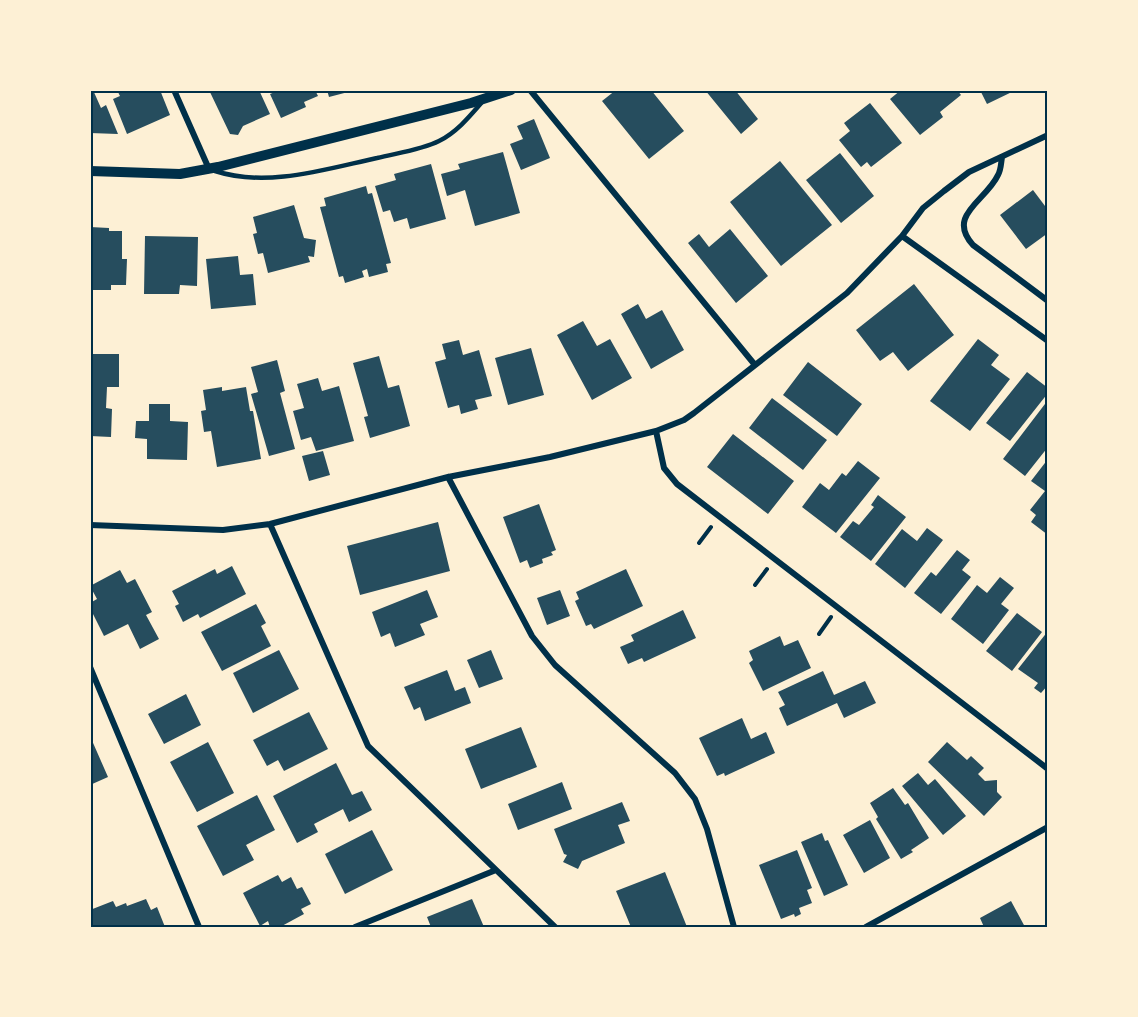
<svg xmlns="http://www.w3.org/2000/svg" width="1138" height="1017" viewBox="0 0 1138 1017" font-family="'Source Sans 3',sans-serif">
	<rect width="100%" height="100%" fill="#fdf0d5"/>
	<path fill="#264d5e" d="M90 90H93L101 108 106 105 118 134 90 133Z
		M117 90H160L170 115 127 134 113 99 120 96Z
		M209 90H259L270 114 243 126 238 135 230 134Z
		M280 90H315L318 96 304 102 306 107 281 118 270 94Z
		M327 90H351L352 91 329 97Z
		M616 90H651L684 131 649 159 602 101Z
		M705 90H735L758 119 741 134Z
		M901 90H957L961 95 940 112 943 117 920 135 890 99Z
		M980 90H1016L987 104Z
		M870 103 902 143 871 167 867 162 861 167 839 140 850 131 844 123Z
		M534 119 550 158 521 170 510 144 523 139 517 126Z
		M503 152 520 213 475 226 465 190 447 196 441 174 460 169 458 164Z
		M840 153 874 196 841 223 806 180Z
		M780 161 832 225 781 266 730 202Z
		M431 164 446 219 410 229 407 218 394 222 390 210 383 212 375 186 396 180 394 174Z
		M366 186 368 194 372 193 391 263 386 264 388 272 369 277 367 269 362 271 364 277 345 283 343 276 339 277 320 207 326 206 324 198Z
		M1033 190 1048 210V233L1026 249 1000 215Z
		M294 205 304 238 316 240 314 257 308 256 310 262 268 273 263 253 258 254 253 234 257 233 253 217Z
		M90 227 109 228V231H122V259H127L126 285H111V290H90Z
		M730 229 768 276 736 303 688 243 699 234 709 247Z
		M145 236 198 237 197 286 180 285 179 294H144Z
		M238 256 240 275 253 274 256 305 211 309 206 259Z
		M914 284 954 335 908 371 893 352 880 361 856 330Z
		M638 304 646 319 662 310 684 350 651 369 621 314Z
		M583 321 597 346 610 339 632 378 592 400 557 335Z
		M978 339 999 355 991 365 1010 379 970 431 930 401Z
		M459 340 463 355 479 350 492 396 475 400 478 409 461 414 459 405 448 408 435 362 446 359 442 344Z
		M531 348 544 395 508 405 495 358Z
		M90 354H119V387H107L106 408 112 409 111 437 90 436Z
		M379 356 388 388 399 385 410 426 370 438 364 417 368 416 353 363Z
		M277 360 285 391 280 393 295 449 269 456 251 394 258 392 251 367Z
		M808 362 862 404 837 436 783 395Z
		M1027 372 1048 388V393L1010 441 986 423Z
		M318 378 322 391 339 386 354 441 316 451 311 437 301 440 293 411 304 408 297 384Z
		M222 387V391L246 387 250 411H253L261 459 217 467 211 431 204 432 201 411 206 410 203 390Z
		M772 398 827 440 803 470 749 428Z
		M1048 400V447L1025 476 1003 459Z
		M149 404H170V421L188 422 187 460 147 459V439L135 438 136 421H149Z
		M733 434 794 481 768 514 707 467Z
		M323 451 330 475 309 481 302 456Z
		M1048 459 1047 512 1048 535 1031 522 1036 515 1030 510 1045 491 1031 481Z
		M858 461 880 478 836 533 802 507 820 483 829 490 842 473 846 476Z
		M878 495 906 517 871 561 840 537 853 521 859 525 874 507 871 505Z
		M539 504 556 550 551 552 553 555 542 559 543 563 530 568 527 560 520 563 503 517Z
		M438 522 450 571 360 595 347 546Z
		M927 528 943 540 905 588 875 564 902 529 917 541Z
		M957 550 970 560 962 570 971 577 941 614 914 593 931 572 936 576Z
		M232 566 246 594 200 618 198 614 183 622 175 606 179 604 172 591 215 569 217 574Z
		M626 569 643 606 594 629 591 624 586 626 575 601 579 599 576 592Z
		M120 570 127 583 135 579 152 612 146 615 159 639 140 649 128 624 104 636 90 608V603L97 599 90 586Z
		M1000 577 1014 588 1001 604 1009 610 983 644 951 619 977 585 987 593Z
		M427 590 438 617 420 624 425 635 395 647 390 633 381 637 372 612Z
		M560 590 570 616 547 625 537 598Z
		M256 604 266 623 261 626 271 646 222 671 201 632Z
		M683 610 696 638 644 662 642 658 628 664 620 647 634 641 631 635Z
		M1017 613 1042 632 1012 671 986 651Z
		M1048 631V685L1041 693 1034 688 1038 683 1018 669Z
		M780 636 784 646 798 640 811 668 763 691 749 663 753 660 749 651Z
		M279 650 299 689 253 713 233 673Z
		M491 650 503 679 479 688 467 660Z
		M447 670 455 691 465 687 471 703 425 721 420 707 414 710 404 687Z
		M823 671 834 695 865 681 876 703 844 718 837 703 787 726 779 708 785 705 778 692Z
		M186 694 201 725 164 744 148 714Z
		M309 712 328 749 284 771 278 760 267 766 253 740Z
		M742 718 751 739 766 732 775 753 725 776 724 773 717 776 699 738Z
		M521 727 537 767 481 789 465 749Z
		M90 736 108 777 90 785Z
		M208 742 234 793 197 812 170 762Z
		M947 742 967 760 971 756 984 768 978 774 985 781 997 780V792L1002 797 984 816 928 762Z
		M336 763 352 795 362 791 372 810 349 822 343 809 314 824 318 832 297 843 273 796Z
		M918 773 928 785 935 779 966 816 943 835 902 786Z
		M562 782 572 809 518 830 508 804Z
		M893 788 905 805 908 803 929 838 911 850 913 852 901 859 876 819 878 817 870 803Z
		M257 795 275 830 246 845 254 860 223 876 197 826Z
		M622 802 630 821 618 825 625 843 582 861 578 869 563 862 567 855 564 854 554 829Z
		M870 820 890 858 864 873 843 835Z
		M372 830 393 870 345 894 325 854Z
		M822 833 825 841 828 840 848 885 824 896 801 842Z
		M797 850 812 888 807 890 812 903 799 908 801 914 795 917 794 914 781 919 759 865Z
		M665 872 687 927H631L616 891Z
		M278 875 282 882 291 877 297 889 302 887 311 904 301 909 304 914 280 927H270L268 921 260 926 243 893Z
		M146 899 151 910 157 907 165 927H90V910L113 901 116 907 126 903 127 906Z
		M472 899 484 927H431L427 917Z
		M1011 901 1025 927H984L980 918Z"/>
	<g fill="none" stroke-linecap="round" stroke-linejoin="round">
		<path stroke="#003049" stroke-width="4" d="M699 543 711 527
			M755 585 767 569
			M819 634 831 617"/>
		<path stroke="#003049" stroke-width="4.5" d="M215 171C267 188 326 169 377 158 397 153 421 150 439 141 457 132 470 116 483 101"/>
		<path stroke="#003049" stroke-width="6" d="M174 90 209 169
			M530 90 755 365
			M1002 157C1001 163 1001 170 998 175 986 201 946 215 973 245L1048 301
			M902 236 1048 341
			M656 431 664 468 677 484 1048 769
			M448 477 532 636 555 665 675 773 695 799 707 829 734 927
			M270 524 368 746 555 927
			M90 525 223 530 270 524 448 477 550 457 656 431 684 420 694 413 847 293 902 236 923 208 944 191 969 172 1048 135
			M90 667 199 927
			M355 927 496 870
			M866 927 1048 827"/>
		<path stroke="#003049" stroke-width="10" d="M90 171 180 174 218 167 471 103 511 90"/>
	</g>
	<rect width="1138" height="1017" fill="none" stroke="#fdf0d5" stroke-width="183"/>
	<rect x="92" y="92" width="954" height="834" fill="none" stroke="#003049" stroke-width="2"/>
</svg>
